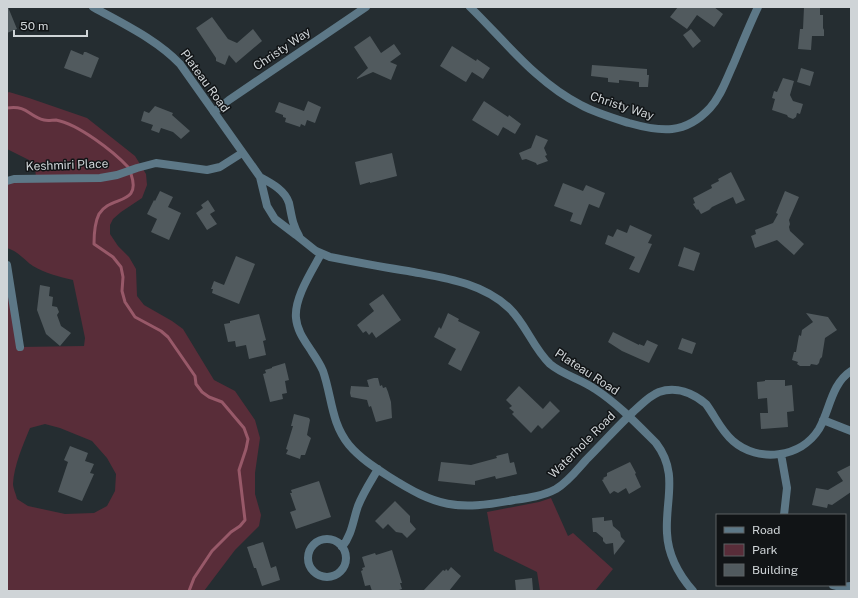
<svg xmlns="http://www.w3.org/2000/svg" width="858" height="598" viewBox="0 0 858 598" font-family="'Public Sans',sans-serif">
	<rect width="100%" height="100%" fill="#252d31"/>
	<path fill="#592d39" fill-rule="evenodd" d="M9 92 29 98 87 118 135 156 146 174 147 185 142 198 121 212 113 219 110 225V234L118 246 129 257 136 269 137 296 144 305 172 321 183 329 214 380 235 391 255 420 260 438 255 473V494L261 515 259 526 235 550 204 591H7V265L20 347 84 346 85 338 73 280C59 277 45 273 33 266 24 260 18 251 7 248V181L36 178 35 166 31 161 7 149V93ZM45 424 60 428 92 441 107 458 116 474 115 491 107 506 94 513 65 514 28 506 17 499C16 494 13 488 13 484 14 465 23 445 30 428Z
		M551 498 568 536 573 533 613 569 595 591H540L537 572 494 551 487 512 539 502Z"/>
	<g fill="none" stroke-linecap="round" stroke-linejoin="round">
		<path stroke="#985969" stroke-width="3" d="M7 108C28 105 28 116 44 120 48 121 52 120 56 120 78 124 113 151 128 167
			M131 174C142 206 110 195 99 214 95 222 94 236 94 244L113 257 121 267 123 277 122 291 125 302 135 317 161 331 168 337 195 376 196 384 202 392 209 397 222 402 244 428 248 439 246 449 239 470 245 520 240 526 231 532 212 551 194 578 189 591"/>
	</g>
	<path fill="#515a5e" d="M7 7H8L17 29 7 33Z
		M678 7H714L723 14 714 27 697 15 687 29 670 17Z
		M804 7H820V15H823V28L824 30V36H812L811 50 798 49 800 29H803Z
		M212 17 228 39 237 43 253 29 262 41 236 63 229 55 225 65 216 61V58L196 28Z
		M691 29 701 41 693 48 683 35Z
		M370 36 381 53 394 44 401 54 390 62 397 65 391 80 373 72 357 79V78L368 68 354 47Z
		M452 46 476 61 477 59 490 68 483 79 472 72 466 82 464 81 440 66Z
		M71 50 83 55 84 52H86L99 58 91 78 64 68Z
		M592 65 647 69V75H649L648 87H639V82L619 80V83L608 82V78L591 76Z
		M801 68 814 72 810 86 797 82Z
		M783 78 794 81 790 95 793 101 803 104 800 114 797 113 796 117 793 119 788 117 787 115 772 110 775 99 772 98 774 91 777 92Z
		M308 101 321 107 315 123 307 120 305 126 301 124 300 127 285 122 286 118 283 117V115L275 112 279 102 304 111Z
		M484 101 508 117 509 115 521 124 515 134 503 127 498 136 472 120Z
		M155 106 173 113 172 115 190 131 181 139 173 132 161 128 159 133 151 130 153 125 141 121 144 111 149 113Z
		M536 135 548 140 544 148 547 155 545 156 548 161 537 165 536 163 526 159 522 160 519 153 531 148Z
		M392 153 397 176 370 183V182L360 185 355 162Z
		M731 172 745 200 736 204 733 197 712 207 709 210 701 214 698 209 697 210 693 204 695 203 693 198 712 188 711 185 719 181 718 179Z
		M563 183 583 191 586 185 605 193 599 208 589 204 581 225 570 221 573 213 554 206Z
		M160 191 173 197 168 207 181 213 169 240 151 232 157 219 147 214 154 200 155 201Z
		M785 191 799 197 789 220 790 224 789 227 790 231 804 244 794 255 777 240 755 248 751 236 756 234 755 230 773 223 778 214 776 213Z
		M208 200 215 211 210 214 217 224 207 230 196 213 203 208 201 205Z
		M630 225 652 235 648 243 652 244 639 273 629 269 635 257 605 244 608 235 613 237 617 229 627 233Z
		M684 247 700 253 694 271 678 266Z
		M236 256 255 264 239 304 212 293 213 289H211L214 281 224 285Z
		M40 285 50 287 49 296 53 297 52 306 57 307 59 312 57 315 61 326 71 333 60 346 46 334 37 310Z
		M383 294 401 320 376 338 372 332 369 335 366 331 363 333 357 325 374 311 369 304Z
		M448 313 459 319 458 321 480 332 461 371 448 364 456 349 434 337 439 327 441 329Z
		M806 313 828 317 837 330 825 338 822 357 820 359 819 363 817 365 811 364 810 366H800L797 364 798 362 792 360 794 352H796L799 335 801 336 802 330 813 322Z
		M259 314 266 340 263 341 266 355 249 359 246 345 236 347 235 341 228 342 224 324 230 323V321Z
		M613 332 639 345V344L644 346 647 340 658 345 649 363 622 351 608 342Z
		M682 338 696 343 692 354 678 349Z
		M285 363 289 380 285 381 287 393 282 394 283 399 270 402 263 374 266 373 265 370 272 368V367Z
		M374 378H378L380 386 382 385 383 388 386 387 388 392 391 402 392 418 376 422 371 406 369 407 367 400 351 397 350 393 351 386 369 387 367 380Z
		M765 380H785V386L792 385 794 411 787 412 788 427 761 429 760 413H768L767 398 758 399 757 382 765 381Z
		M519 386 543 409 550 401 560 411 542 429 538 425 531 433 512 414 514 412 509 408 512 406 506 400Z
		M294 414 309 418 310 420 307 435 311 438 305 455H301L300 459 286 454 288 450 286 449 293 426H291Z
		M70 446 88 453 85 461 94 464 90 473 94 474 82 501 58 492 68 462 64 460Z
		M508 453 510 463 514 462 517 474 496 479 495 476 475 481V485L438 481 441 462 471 465 497 458 496 456Z
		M630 462 636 473 635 474 641 487 629 494 626 488 618 493 614 491 610 494 602 480 604 479 603 478 607 476V473Z
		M851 465V492L832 505 828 504 827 508 812 505 816 488 828 490 843 481 837 472Z
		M319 481 331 517 296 529 290 512 296 510 290 493H292L291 490Z
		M395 501 410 516V522L416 529 407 538 402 533 396 532 388 524 383 529 375 521Z
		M604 517V521L612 520 613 526 620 532 621 537 625 541 614 555 613 543 606 544 603 541V538L596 532H593L592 518Z
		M263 542 271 568 276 566 280 580 262 586 256 568H254L247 547Z
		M392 550 402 583H400L402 589 396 591H372L370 585 365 586 361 571 363 570 362 568 365 567 362 557 375 553 376 555Z
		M451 567 461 576 449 591H423L443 570 445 571 446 569 448 571Z
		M532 578 533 590 516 591 515 580Z"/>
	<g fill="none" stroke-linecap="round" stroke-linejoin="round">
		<path stroke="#5d7887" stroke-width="8" d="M470 7C505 41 537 83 581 105 596 113 613 118 629 123 661 132 685 135 710 108 721 96 726 80 733 65 741 46 749 26 758 7
			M214 112 229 100 366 7
			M7 181 14 179 100 178 117 175 137 168 156 163 207 170 220 167 242 153
			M321 254C312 271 294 298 296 318 297 331 305 341 312 352 316 358 320 364 323 371 332 397 331 423 349 445 360 458 374 467 388 476 437 507 456 511 514 500 528 498 543 496 556 489 568 482 577 470 586 460 602 444 617 427 634 411 642 404 649 396 659 392 676 386 693 393 706 404 715 416 721 431 733 441 758 463 801 458 819 429 830 410 831 384 851 371
			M7 265 20 347
			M823 420 851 431
			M781 454 787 488 784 515
			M308 558a19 19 0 1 1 38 0a19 19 0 1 1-38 0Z
			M342 547C352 535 353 520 358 506 363 493 371 481 378 469
			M833 585 841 587 851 586"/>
		<path stroke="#5d7887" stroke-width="8" d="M93 7C123 24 156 39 180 64L260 177 267 206 275 219 296 235 316 251 330 257C356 262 382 267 408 271 444 278 481 282 509 308 526 324 533 348 550 364 563 375 581 379 595 389 618 404 637 424 656 443 679 473 665 500 667 533 668 555 679 575 693 591
			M260 177C271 183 285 190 289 203 292 217 292 223 299 236"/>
	</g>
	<g text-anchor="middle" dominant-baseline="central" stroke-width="3" stroke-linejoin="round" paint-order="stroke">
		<g font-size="12" fill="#cfd4d7" stroke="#111416">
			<text transform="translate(282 49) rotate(-34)">Christy Way</text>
			<text transform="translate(205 81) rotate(54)">Plateau Road</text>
			<text transform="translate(622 106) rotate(18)">Christy Way</text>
			<text transform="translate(67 165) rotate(-2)">Keshmiri Place</text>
			<text transform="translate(587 372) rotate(33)">Plateau Road</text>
			<text transform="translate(582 445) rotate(-45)">Waterhole Road</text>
		</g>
	</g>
	<rect width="858" height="598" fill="none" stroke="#cfd4d7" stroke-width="16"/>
	<rect x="716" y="514" width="130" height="72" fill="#111416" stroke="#5d6163"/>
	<rect x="724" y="527" width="20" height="6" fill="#5d7887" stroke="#5d6163"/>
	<text x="752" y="534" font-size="12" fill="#cfd4d7">Road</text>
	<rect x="724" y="544" width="20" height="12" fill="#592d39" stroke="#5d6163"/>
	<text x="752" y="554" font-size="12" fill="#cfd4d7">Park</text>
	<rect x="724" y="564" width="20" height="12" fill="#515a5e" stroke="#5d6163"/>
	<text x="752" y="574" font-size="12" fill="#cfd4d7">Building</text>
	<path d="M14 30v6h73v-6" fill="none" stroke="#cfd4d7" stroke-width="2"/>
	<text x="20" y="30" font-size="12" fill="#cfd4d7" stroke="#111416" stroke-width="3" paint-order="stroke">50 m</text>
</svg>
